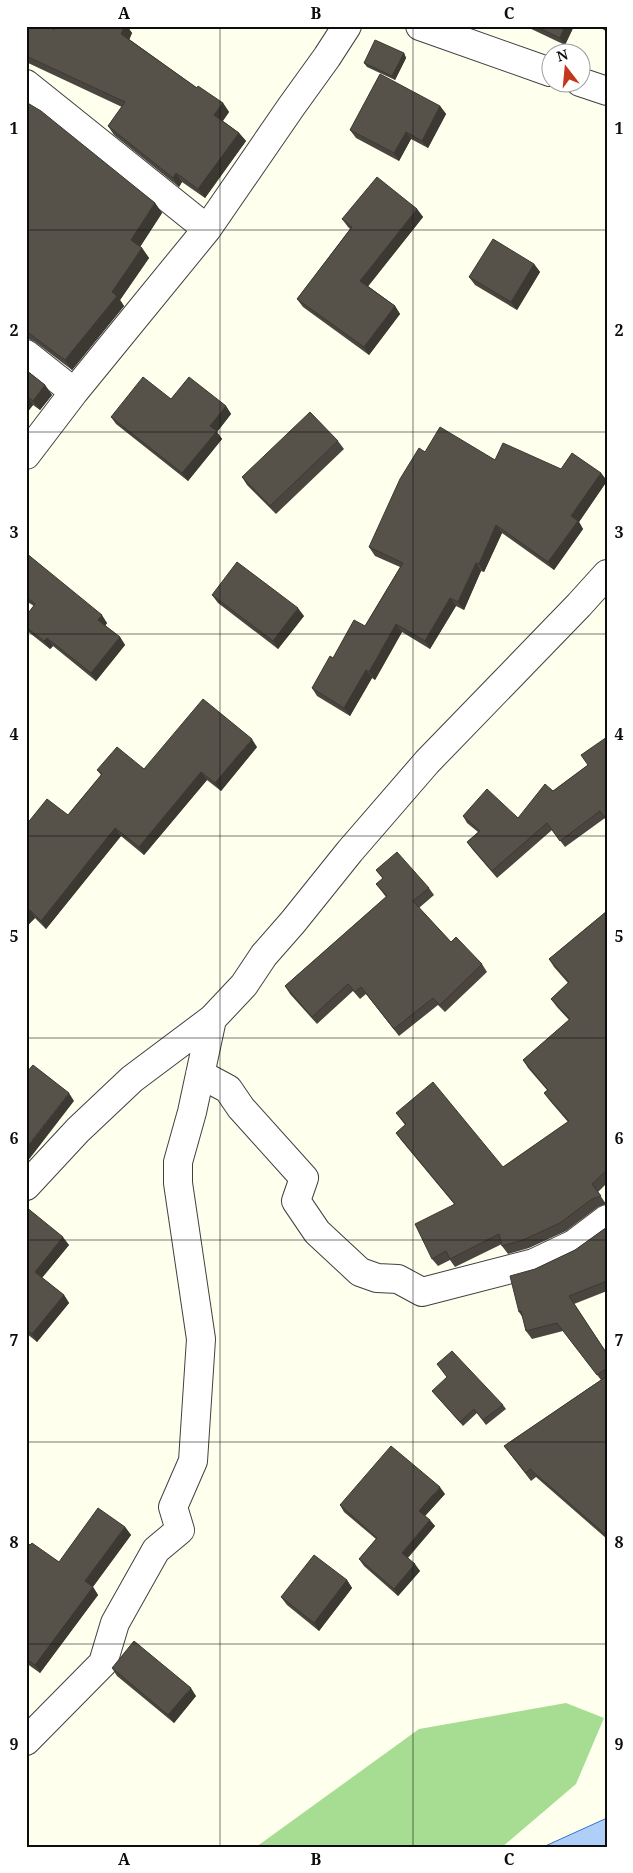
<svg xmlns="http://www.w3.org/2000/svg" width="633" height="1873" viewBox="0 0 633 1873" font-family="'Noto Serif',serif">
	<rect width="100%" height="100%" fill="#ffffed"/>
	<path fill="#a6dd93" d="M566 1703 604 1718 576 1784 502 1847H256L419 1729Z"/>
	<path fill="#afcff9" stroke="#3274d3" d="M607 1818V1847H543Z"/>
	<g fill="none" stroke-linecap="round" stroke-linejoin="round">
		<g stroke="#404040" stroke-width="30">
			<path id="minor" d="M420 26 550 72
				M580 82 607 91
				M26 84 207 229
				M26 354 74 392
				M26 455 74 392 207 229 291 107 327 57 347 26
				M200 1074 228 1089 241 1108 304 1178 296 1201 317 1232 360 1272 377 1278 398 1279 422 1292 534 1263 574 1244 607 1219
				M26 1186 78 1130 132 1079 212 1019 244 985 264 955 293 922 350 851 427 762 579 605 607 574
				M26 1741 103 1663 115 1623 156 1550 180 1530 173 1507 193 1461 201 1339 178 1183V1162L192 1112 212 1019"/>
		</g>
		<use href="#minor" stroke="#fff" stroke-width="28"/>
	</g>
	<path fill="#4a463f" d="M26 26 54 30 55 26H127L132 33 129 39 197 88 223 103 229 112 223 121 239 133 246 141 205 198 182 182 179 187 114 135 108 126 122 107 26 62Z
		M525 26H574L565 45Z
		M598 26H607V32Z
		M404 53 406 58 395 80 367 67 364 63Z
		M26 102 155 203 162 213 140 247 142 248 149 258 120 300 124 306 72 370 35 342 29 339H26Z
		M440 106 446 114 428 148 411 139 399 161 356 138 350 130Z
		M417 209 423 217 368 286 395 306 400 314 369 355 303 307 297 299 350 229 348 227 342 219Z
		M534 264 540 272 517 310 475 285 469 277Z
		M26 370 45 385 52 395 40 410 33 405 26 414Z
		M171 399 226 406 231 414 217 432 222 439 188 481 116 424 111 417Z
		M338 441 344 449 276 514 247 485 242 477Z
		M425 452 495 460 561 469 601 473 607 481 579 522 583 529 554 570 502 533 484 572 481 571 464 610 456 606 430 649 402 632 375 680 372 678 350 716 317 696 312 688 333 658 365 626 400 567 375 556 369 547Z
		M26 553 107 623 105 626 120 637 125 645 96 681 53 646 50 649 26 630V616L34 606 26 601Z
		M212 595 304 616 278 649 218 603Z
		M607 737 605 818 565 847 552 830 497 878 472 849 467 842 478 832 467 823 463 816 518 818 553 791 588 765Z
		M257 747 221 791 207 780 144 855 121 836 46 929 35 918 26 927V825L68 815 101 775 97 770 144 769Z
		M376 870 429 888 434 895 419 908 451 942 482 964 487 972 445 1012 438 1005 399 1036 366 994 360 999 353 991 317 1024 290 994 285 986 386 897 376 884 383 879Z
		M607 911V1183L598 1192 606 1204 598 1207 566 1231 529 1248 508 1254 502 1246V1244L455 1267 450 1260 438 1266 432 1259 454 1204 401 1140 396 1133 405 1125 396 1113 503 1167 568 1122 550 1101 544 1093 547 1090 528 1068 523 1060 569 1020 557 1007 551 999 568 983 554 967 549 959Z
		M26 1207 69 1245 42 1278 64 1295 69 1303 37 1342 26 1333Z
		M607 1227V1291L574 1304 607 1353V1539L536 1477 531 1481 504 1446 601 1380 563 1331 532 1339 526 1331 523 1318 519 1312 535 1269 575 1250Z
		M432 1391 503 1405 506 1409 486 1425 477 1413 463 1426Z
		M445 1494 425 1516 435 1526 408 1558 420 1571 398 1596 364 1566 359 1559 376 1539 344 1512 340 1505Z
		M125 1527 131 1535 93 1587 98 1595 40 1673 26 1663V1542L59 1562Z
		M347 1580 352 1588 319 1631 287 1605 281 1597Z
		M112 1668 196 1696 174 1723 117 1676Z"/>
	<path fill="#3c3933" d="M125 26H127L132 33 128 43 121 34Z
		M565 26H574L565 45 560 38Z
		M404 53 406 58 395 80 392 76Z
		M223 103 229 112 221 123 214 115Z
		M440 106 446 114 428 148 422 141Z
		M406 132 411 139 399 161 394 153Z
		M239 133 246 141 205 198 198 189Z
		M176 173 182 182 179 187 173 178Z
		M155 203 162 213 138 250 131 240Z
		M417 209 423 217 366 289 360 281Z
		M142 248 149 258 120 300 124 306 72 370 65 360Z
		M534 264 540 272 517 310 511 302Z
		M395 306 400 314 369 355 364 347Z
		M45 385 52 395 40 410 33 401Z
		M26 395 33 405 26 414Z
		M226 406 231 414 217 432 222 439 188 481 182 473 210 426Z
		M601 473 607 481 579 522 583 529 554 570 548 562 571 516Z
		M496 525 502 533 484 572 479 564Z
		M476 563 481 571 464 610 458 602Z
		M450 598 456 606 430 649 425 641Z
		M298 608 304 616 278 649 273 641Z
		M102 615 107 623 104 628 98 620Z
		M396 624 402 632 375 680 369 672Z
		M120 637 125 645 96 681 91 673Z
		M47 638 53 646 50 649 44 641Z
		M26 653 29 657 26 660Z
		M366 670 372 678 350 716 344 708Z
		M252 739 257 747 221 791 215 783Z
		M201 772 207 780 144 855 139 847Z
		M115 828 121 836 46 929 41 921Z
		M30 910 35 918 26 927V913Z
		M69 1093 74 1101 27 1162 26 1148Z
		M63 1237 69 1245 40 1280 35 1272Z
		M64 1295 69 1303 37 1342 32 1334Z
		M440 1487 445 1494 424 1517 419 1511Z
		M430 1520 435 1526 406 1559 402 1553Z
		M125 1527 131 1535 91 1589 85 1581Z
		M415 1564 420 1571 398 1596 394 1589Z
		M347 1580 352 1588 319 1631 314 1623Z
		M93 1587 98 1595 40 1673 35 1665Z
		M191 1688 196 1696 174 1723 168 1715Z"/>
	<path fill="#565149" stroke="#3c3933" d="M26 26H49L54 30 55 26H125L121 34 197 88 198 86 223 103 214 115 239 133 198 189 176 173 173 178 108 126 125 102 26 56Z
		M535 26H565L560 38Z
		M375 40 404 53 392 76 364 63Z
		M380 74 440 106 422 141 406 132 394 153 350 130Z
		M26 102 41 111 155 203 131 240 142 248 112 292 117 296 65 360 26 331Z
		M377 177 417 209 360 281 395 306 364 347 297 299 352 227 342 219Z
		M493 239 534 264 511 302 469 277Z
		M26 370 45 385 33 401 26 395Z
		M143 377 171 399 189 377 226 406 210 426 217 431 182 473 111 417Z
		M310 412 338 441 270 506 242 477Z
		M440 427 495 460 503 443 561 469 572 453 601 473 571 516 578 521 548 562 496 525 479 564 476 563 458 602 450 598 425 641 396 624 369 672 366 670 344 708 312 688 330 656 333 658 354 620 365 626 403 563 369 547 400 479 419 448 425 452Z
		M26 553 102 615 98 620 120 637 91 673 47 638 44 641 26 627V616L35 604 26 597Z
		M237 562 298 608 273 641 212 595Z
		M203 699 252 739 215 783 201 772 139 847 115 828 41 921 30 910 26 913V825L47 799 68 815 102 774 97 770 117 747 144 769Z
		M607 737V821L600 811 560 841 547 823 492 871 467 842 480 831 463 816 487 789 518 818 545 784 553 791 588 765 581 755Z
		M397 852 429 888 413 901 451 942 456 937 482 964 440 1005 433 998 394 1029 361 987 355 992 348 984 312 1017 285 986 387 896 376 884 383 878 376 870Z
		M607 911V1170L592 1184 601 1196 592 1199 560 1223 523 1240 502 1246 499 1234 450 1259 446 1251 432 1259 415 1224 455 1204 396 1133 406 1124 396 1113 433 1082 503 1167 569 1121 544 1093 548 1090 523 1060 570 1019 551 999 569 982 549 959Z
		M33 1065 69 1093 26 1148V1073Z
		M26 1207 63 1237 35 1272 64 1295 32 1334 26 1329Z
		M607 1227V1281L569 1296 607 1354V1368L597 1375 557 1323 526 1331 521 1311 519 1312 510 1276 535 1269 575 1250Z
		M452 1351 503 1405 483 1420 474 1409 460 1422 432 1391 447 1377 437 1364Z
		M607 1376V1536L530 1469 526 1473 504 1446Z
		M391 1446 440 1487 419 1511 430 1520 402 1553 415 1564 394 1589 359 1559 377 1538 340 1505Z
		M98 1508 125 1527 85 1581 93 1587 35 1665 26 1659V1542L30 1545 32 1543 59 1562Z
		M314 1555 347 1580 314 1623 281 1597Z
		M134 1641 191 1688 168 1715 112 1668Z"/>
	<path fill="none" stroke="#0d0d0d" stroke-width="1" stroke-opacity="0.55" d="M220 26V1847M413 26V1847M26 230H607M26 432H607M26 634H607M26 836H607M26 1038H607M26 1240H607M26 1442H607M26 1644H607"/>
	<rect width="633" height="1873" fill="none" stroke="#ffffff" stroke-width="55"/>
	<g transform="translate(566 68) rotate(344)"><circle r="24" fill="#ffffff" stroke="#9e9e9e"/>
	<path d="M0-4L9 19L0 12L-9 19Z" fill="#c3371e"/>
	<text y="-8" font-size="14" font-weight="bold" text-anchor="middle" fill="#0d0d0d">N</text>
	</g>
	<rect x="28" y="28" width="578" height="1818" fill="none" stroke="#0d0d0d" stroke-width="2"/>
	<g font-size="16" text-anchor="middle" font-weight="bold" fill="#0d0d0d">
		<text x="124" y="19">A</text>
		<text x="316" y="19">B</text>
		<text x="509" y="19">C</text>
		<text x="14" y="134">1</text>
		<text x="619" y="134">1</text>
		<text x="14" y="336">2</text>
		<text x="619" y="336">2</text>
		<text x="14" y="538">3</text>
		<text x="619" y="538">3</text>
		<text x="14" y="740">4</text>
		<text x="619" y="740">4</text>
		<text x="14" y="942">5</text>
		<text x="619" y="942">5</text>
		<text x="14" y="1144">6</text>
		<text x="619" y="1144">6</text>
		<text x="14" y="1346">7</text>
		<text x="619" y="1346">7</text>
		<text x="14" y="1548">8</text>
		<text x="619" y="1548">8</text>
		<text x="14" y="1750">9</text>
		<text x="619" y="1750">9</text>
		<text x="124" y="1865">A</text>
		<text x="316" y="1865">B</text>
		<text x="509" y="1865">C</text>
	</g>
</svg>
